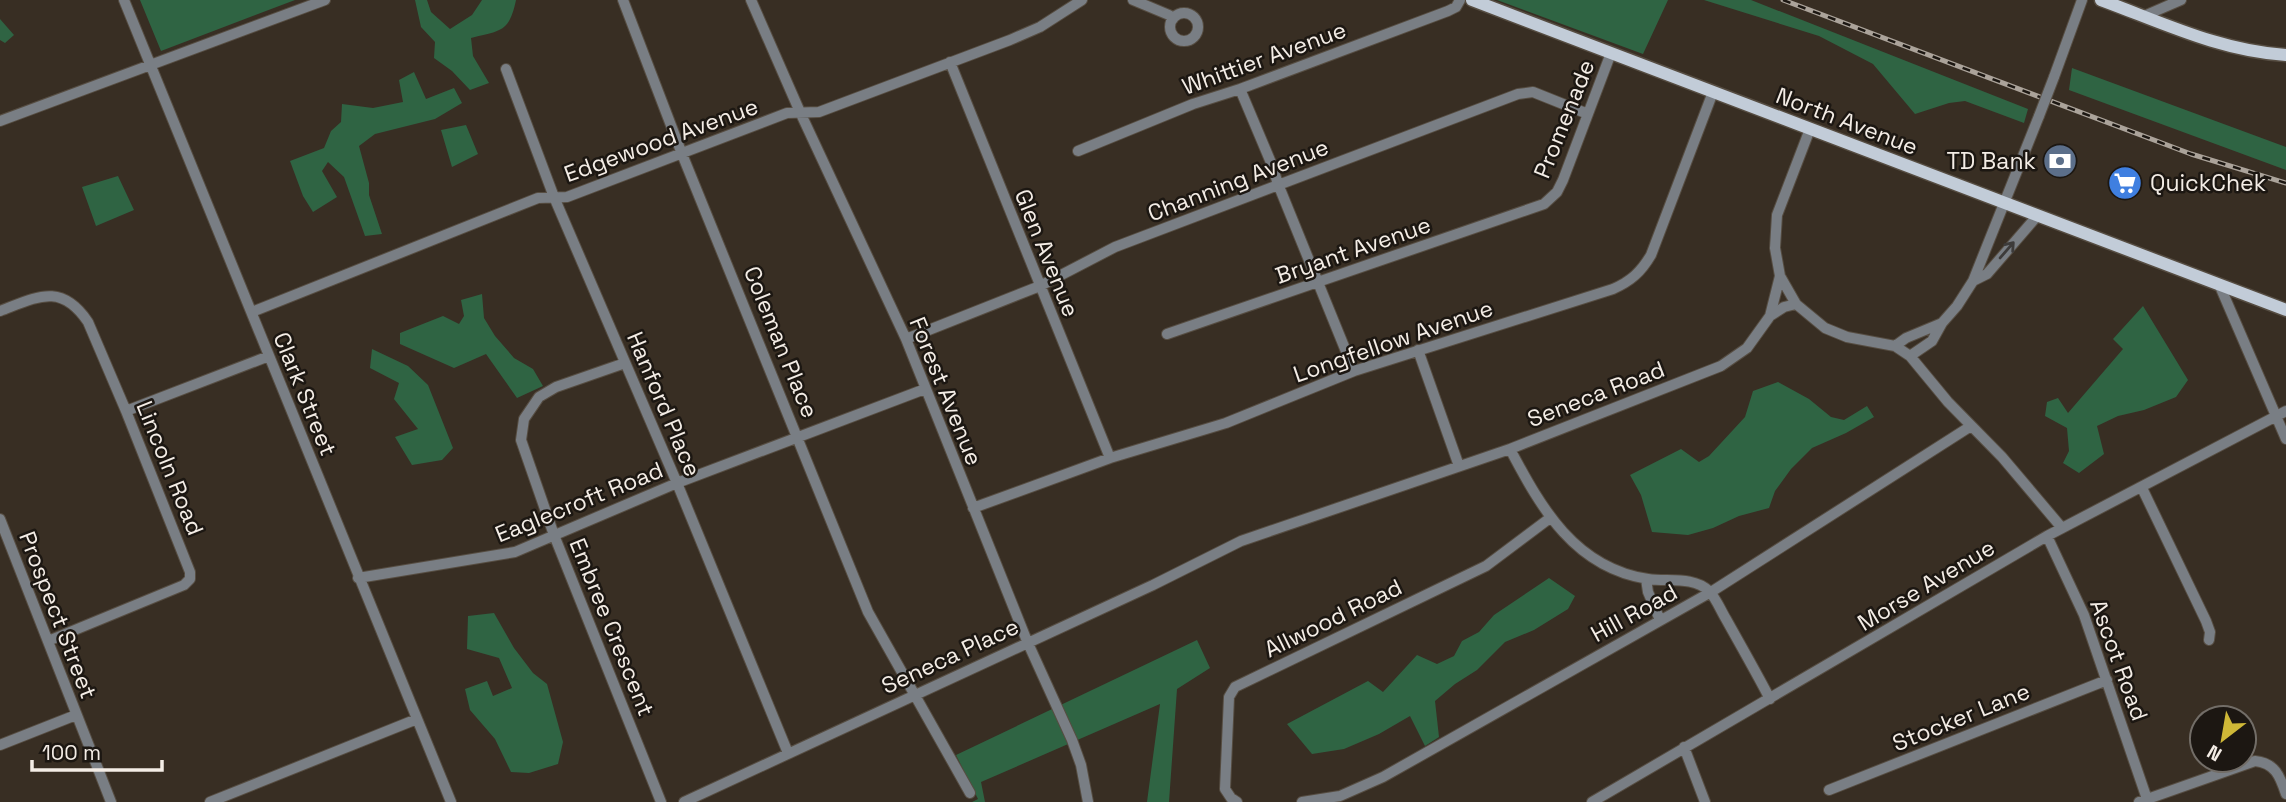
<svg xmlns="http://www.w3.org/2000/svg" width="2286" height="802" viewBox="0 0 2286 802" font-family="'Space Grotesk',sans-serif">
	<rect width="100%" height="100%" fill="#382e23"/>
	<path fill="#2f6443" d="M140 0H295L161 51Z
		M415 0H427L431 12 450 29 472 15 482 0H516C509 33 501 30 471 38L473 56 489 83 470 90 452 71 434 58 435 42 421 27Z
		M1497 0H1668L1643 54Z
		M1704 0H1751L2028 109 2024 123 1965 101 1949 103 1915 114 1873 64 1819 36Z
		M0 19 14 35 5 43 0 40Z
		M2072 68 2286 147V170L2069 90Z
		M414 72 426 99 454 88 462 103 435 119 375 134 359 146 369 183V195L382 234 365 236 344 177 328 162 322 171 337 197 313 212 303 196 290 161 324 148 331 131 341 122 342 104 373 108 403 102 399 80Z
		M466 125 478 154 452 167 441 130Z
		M118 176 134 210 96 226 82 187Z
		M482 294 484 318 495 336 514 358 533 369 543 386 517 398 486 354 454 368 400 344V333L443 316 459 324 464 316 461 300Z
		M2143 306 2188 380 2176 397 2144 410 2118 416 2097 426 2104 454 2079 473 2063 463 2069 451 2067 428 2045 416 2047 402 2058 398 2068 413 2123 349 2113 339Z
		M372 349 408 366 428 385 453 448 442 460 412 465 395 437 418 429 394 399 399 383 370 368Z
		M1778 382 1809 399 1831 417 1844 420 1867 406 1874 417 1846 433 1812 448 1791 469 1775 491 1769 508 1739 516 1713 528 1688 535 1652 532 1641 495 1630 475 1681 449 1699 462 1709 456 1745 417 1753 391Z
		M1549 578 1575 596 1568 609 1534 630 1505 642 1477 670 1455 684 1435 701 1439 737 1425 746 1410 716 1379 734 1344 749 1312 754 1287 724 1368 681 1383 692 1417 655 1437 664 1454 656 1462 641 1479 632 1494 615Z
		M494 613 514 648 533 673 547 684 563 742 558 764 529 773 511 772 495 739 470 710 465 689 487 681 493 696 512 688 499 658 467 649 468 616Z
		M1197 640 1210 668 1177 689 1169 802H1147L1160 704 981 782 985 802H972L978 799 956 755Z"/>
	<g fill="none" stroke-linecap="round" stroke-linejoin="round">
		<g stroke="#564d42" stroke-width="12">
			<path id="minor" d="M124 0 451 802
				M623 0 682 154 868 612 970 793
				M751 0 800 112 906 339 1027 641 1072 740 1081 765 1088 802
				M1133 0 1169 15 1173 19
				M1170 27a14 14 0 1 1 28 0a14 14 0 1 1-28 0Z
				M2144 16 2181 0
				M950 62 1110 458
				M506 69 554 197 677 483 788 753
				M2054 77 2082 0
				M1240 89 1272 165 1278 184 1354 371
				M0 121 325 0
				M1078 151 1193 104 1240 89 1448 11 1456 7 1460 0
				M1780 276 1796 304 1825 328 1847 337 1895 346 1910 356 1948 402 2002 457 2062 528
				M1973 281 1987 274 2038 215
				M2219 284 2286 439
				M0 311C37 297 61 282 88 322L126 411 190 572V579L184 585 48 641
				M252 312 538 198 567 197 787 113 819 112 1010 40 1040 27 1082 0
				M1770 316 1784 307 1796 304
				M1167 334 1544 204 1557 192 1563 180 1611 53
				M906 339 1040 286 1115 247 1518 94 1533 92 1588 114
				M1895 346 1906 338 1942 323
				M1418 350 1459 466
				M1910 356 1932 341 1942 323 1957 306 1973 281 2039 116
				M625 363 556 387 539 397 524 419 521 440 554 535 661 802
				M126 411 269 356
				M1510 449C1541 508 1575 568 1648 579 1668 582 1693 576 1709 591 1716 598 1721 611 1726 619 1741 646 1756 672 1770 699
				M2142 488 2206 621 2210 632 2209 640
				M973 508 1110 458 1226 423 1354 371 1613 289C1631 281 1641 272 1651 255L1713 92
				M0 519 111 802
				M2047 536 2084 615 2147 799
				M358 578 515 552 677 483 925 389
				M1646 579 1648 592 1660 620
				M0 745 76 715
				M1684 747 1705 802
				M1829 790 2107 680
				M210 802 417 719
				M684 802 1153 585 1241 541 1510 449 1721 366 1747 348 1770 316 1780 276 1775 248 1777 215 1810 129
				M1237 802 1231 798 1225 789 1229 697 1235 687 1486 566 1550 518
				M1302 802 1340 796 1383 777 1711 592 1971 426
				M1592 802 2047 536 2286 411
				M2139 802 2255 761C2275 763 2280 776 2286 794"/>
		</g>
		<g stroke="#564d42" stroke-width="15">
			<path id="major" d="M1472 0 2286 310
				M2101 0C2161 22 2220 51 2286 55"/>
		</g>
		<use href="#minor" stroke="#797e84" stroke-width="10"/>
		<use href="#major" stroke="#c2ccd8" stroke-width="12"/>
		<g stroke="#aba39a" stroke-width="5">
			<path id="rail" d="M1783 0 2191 154 2286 183"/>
		</g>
		<use href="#rail" stroke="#1c1712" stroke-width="2.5" stroke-dasharray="8" stroke-linecap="butt"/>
		<g stroke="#564d42" stroke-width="12" stroke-linecap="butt">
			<path id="minor-bridge" d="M2039 116 2054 77"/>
		</g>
		<use href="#minor-bridge" stroke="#797e84" stroke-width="10"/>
	</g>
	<defs><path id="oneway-shaft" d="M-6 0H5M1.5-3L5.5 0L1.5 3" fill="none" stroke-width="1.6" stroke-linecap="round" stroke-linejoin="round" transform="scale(1.75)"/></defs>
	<use stroke="#3d3b3a" href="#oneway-shaft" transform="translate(2007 250) rotate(-49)"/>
	<defs>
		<g id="bank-disc" transform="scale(1.75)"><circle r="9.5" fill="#5c6f8a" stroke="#1c1712"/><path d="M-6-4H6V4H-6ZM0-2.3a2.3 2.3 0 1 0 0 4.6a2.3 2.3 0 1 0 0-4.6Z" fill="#fff"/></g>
		<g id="supermarket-disc" transform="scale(1.75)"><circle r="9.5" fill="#3f7fe0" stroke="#1c1712"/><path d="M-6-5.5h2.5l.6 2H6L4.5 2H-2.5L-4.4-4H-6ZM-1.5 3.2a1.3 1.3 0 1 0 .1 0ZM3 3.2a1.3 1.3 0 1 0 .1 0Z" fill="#fff"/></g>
	</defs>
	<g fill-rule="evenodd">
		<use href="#bank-disc" x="2060" y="161"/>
		<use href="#supermarket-disc" x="2125" y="183"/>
	</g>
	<g text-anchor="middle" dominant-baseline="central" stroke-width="5" stroke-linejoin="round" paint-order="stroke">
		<g font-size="23" fill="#f4ede6" stroke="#1c1712">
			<text transform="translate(1264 58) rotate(-20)">Whittier Avenue</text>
			<text transform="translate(1564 119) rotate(-68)">Promenade</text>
			<text transform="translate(1847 121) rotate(21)">North Avenue</text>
			<text transform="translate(661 140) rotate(-20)">Edgewood Avenue</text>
			<text transform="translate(1238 180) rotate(-21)">Channing Avenue</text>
			<text transform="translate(1353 250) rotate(-19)">Bryant Avenue</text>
			<text transform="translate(1047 253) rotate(68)">Glen Avenue</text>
			<text transform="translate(1393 341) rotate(-19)">Longfellow Avenue</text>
			<text transform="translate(781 342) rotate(68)">Coleman Place</text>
			<text transform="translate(946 391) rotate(68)">Forest Avenue</text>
			<text transform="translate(305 394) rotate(68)">Clark Street</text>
			<text transform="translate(1596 394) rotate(-21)">Seneca Road</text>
			<text transform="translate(664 404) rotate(67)">Hanford Place</text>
			<text transform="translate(170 468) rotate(68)">Lincoln Road</text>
			<text transform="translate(579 502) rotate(-22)">Eaglecroft Road</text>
			<text transform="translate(1926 585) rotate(-31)">Morse Avenue</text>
			<text transform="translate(1634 613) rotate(-29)">Hill Road</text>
			<text transform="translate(58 615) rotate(69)">Prospect Street</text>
			<text transform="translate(1333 618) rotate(-26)">Allwood Road</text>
			<text transform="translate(612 627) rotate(68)">Embree Crescent</text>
			<text transform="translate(950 656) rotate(-25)">Seneca Place</text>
			<text transform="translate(2119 660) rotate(70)">Ascot Road</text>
			<text transform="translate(1961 717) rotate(-22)">Stocker Lane</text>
		</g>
		<g font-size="23" fill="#f4ede6" stroke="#1c1712" text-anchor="end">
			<text x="2036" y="161">TD Bank</text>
			<text x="2150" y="183" text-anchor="start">QuickChek</text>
		</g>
	</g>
	<g transform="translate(2223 739) rotate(211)"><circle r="33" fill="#1c1712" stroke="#726d67" stroke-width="2"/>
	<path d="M0-5L12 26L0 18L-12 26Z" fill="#cfb837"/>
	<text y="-10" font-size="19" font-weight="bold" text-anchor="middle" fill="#f4ede6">N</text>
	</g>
	<path d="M32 760v10h130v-10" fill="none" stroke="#f4ede6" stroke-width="3.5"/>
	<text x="42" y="760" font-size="21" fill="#f4ede6" stroke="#1c1712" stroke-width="5" paint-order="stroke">100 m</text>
</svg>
